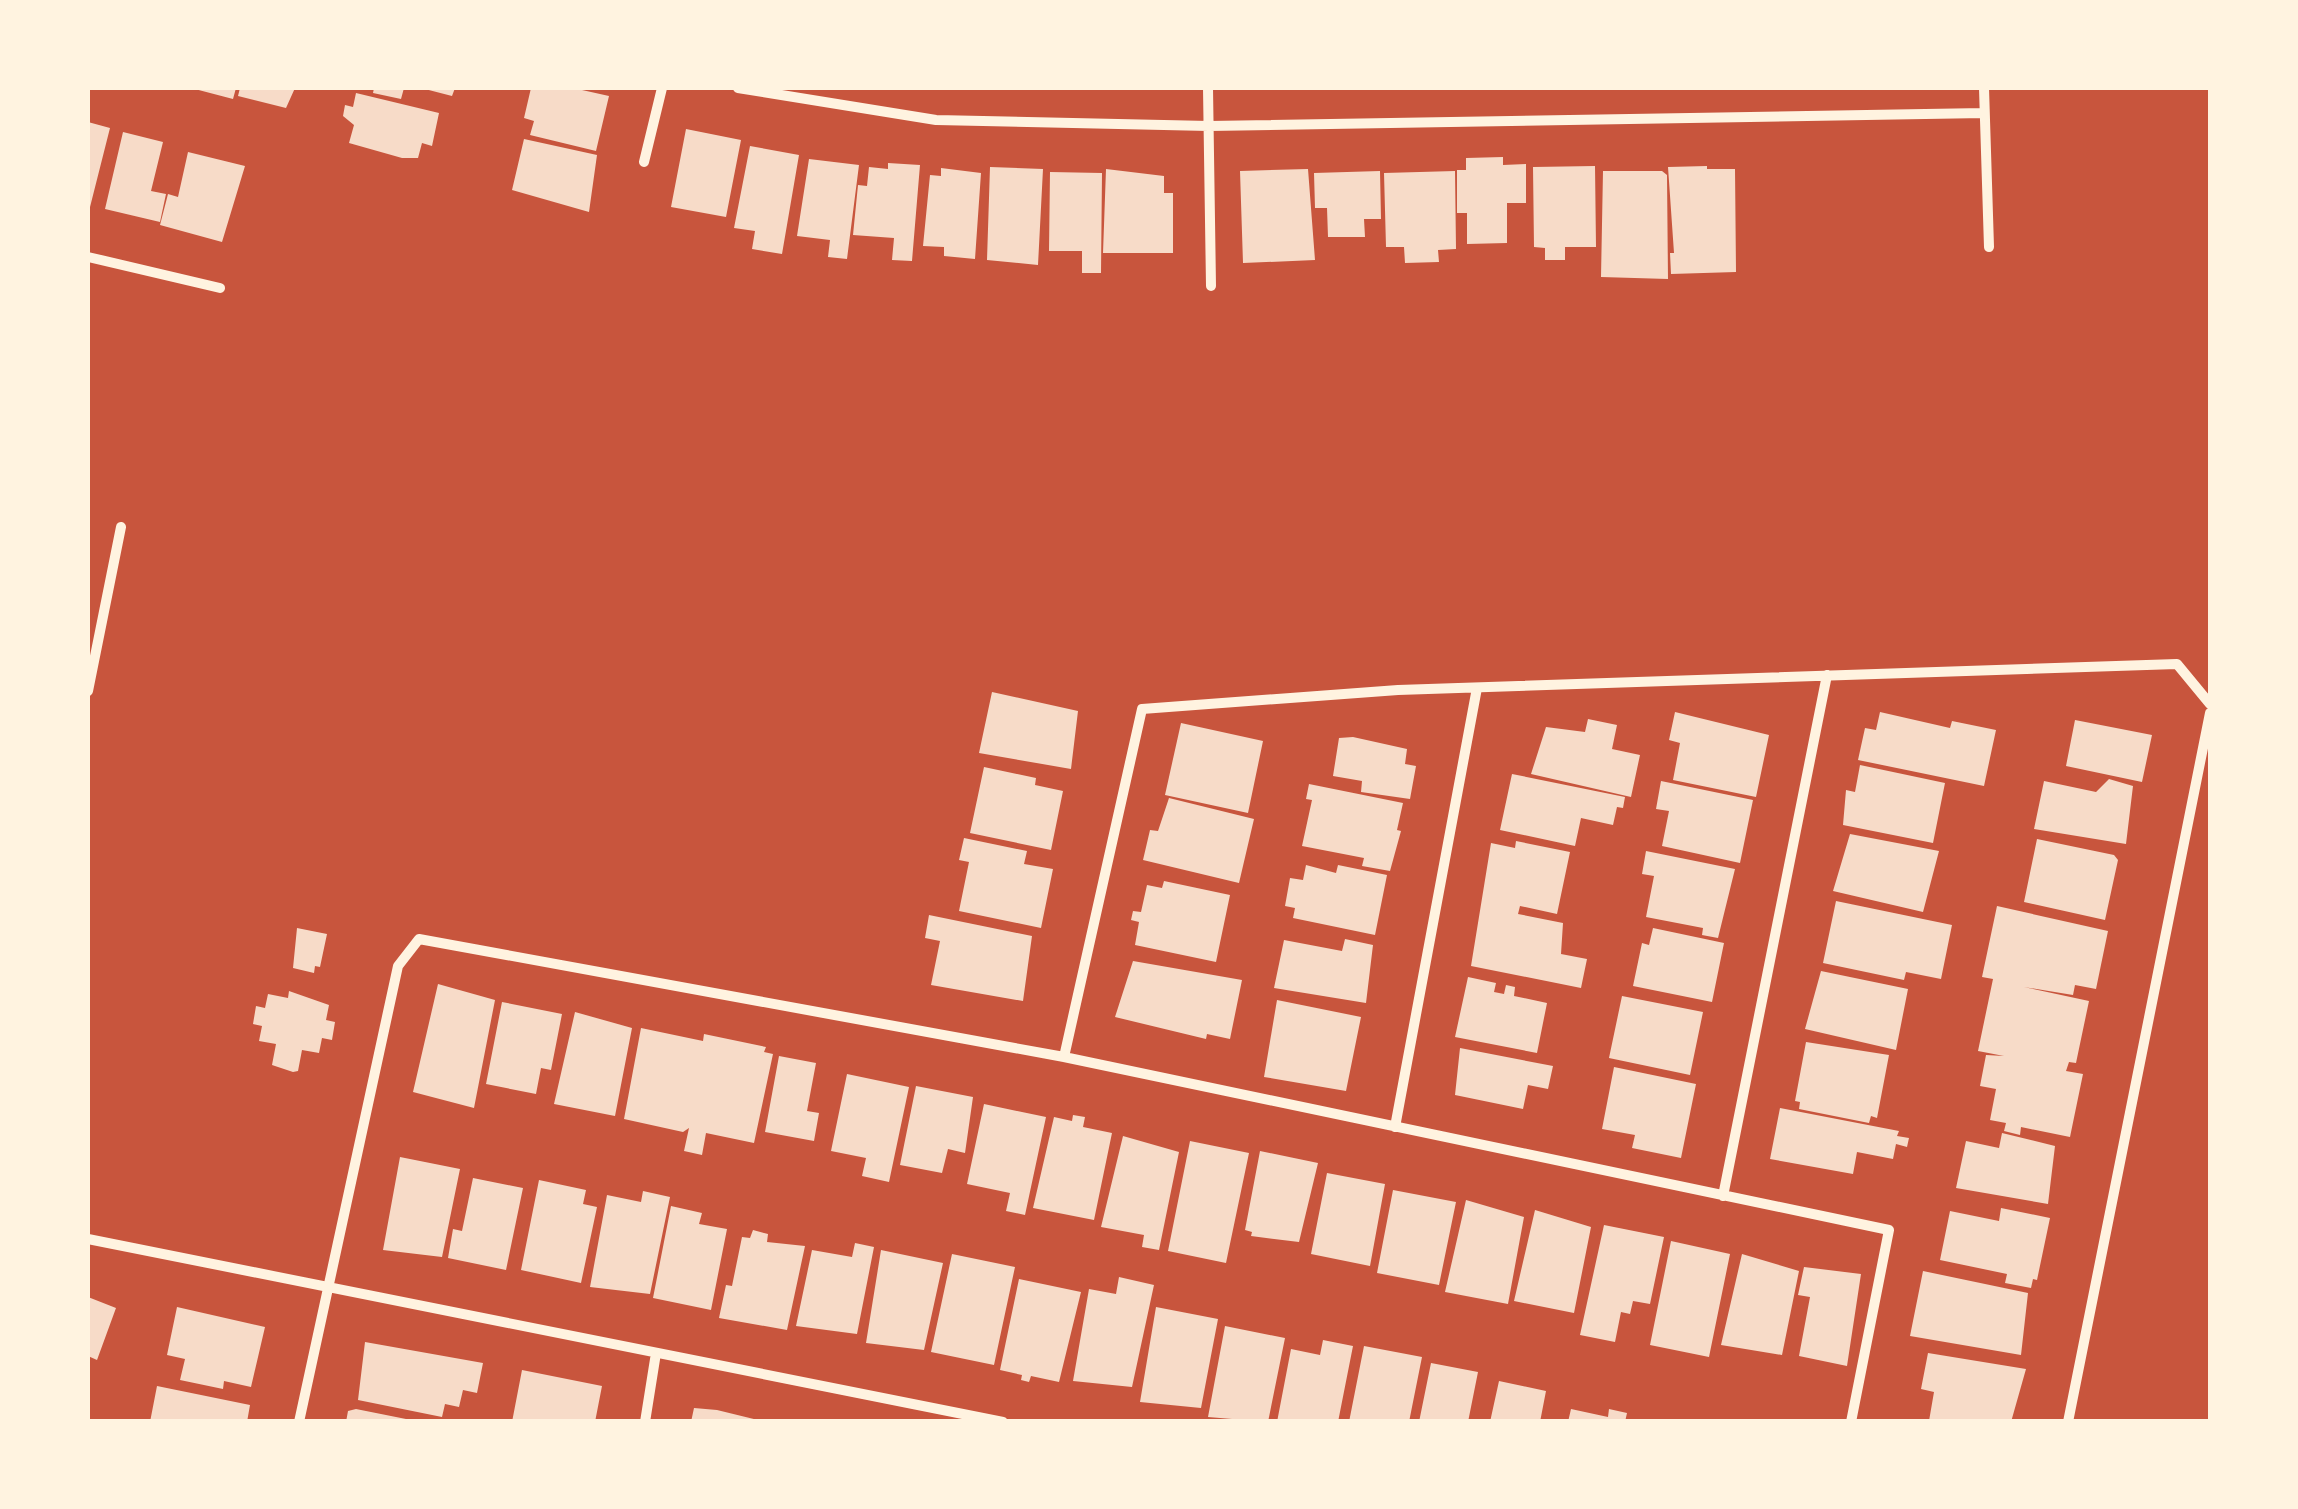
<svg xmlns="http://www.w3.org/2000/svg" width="2298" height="1509" viewBox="0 0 2298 1509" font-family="Karla,sans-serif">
	<rect width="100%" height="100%" fill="#c8553d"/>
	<path fill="#f7dbc8" d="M191 88H236L233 99Z
		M240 88H295L286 108 238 96Z
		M374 88H404L401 99 373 93Z
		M421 88H455L452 96Z
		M531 88H573L609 96 596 151 530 135 534 121 524 118Z
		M356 93 439 113 432 146 422 143 418 158H402L349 143 354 125 343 116 345 105 353 107Z
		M88 122 110 128 89 211H88Z
		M686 129 741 140 726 217 671 207Z
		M123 132 163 142 151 191 166 194 160 222 105 209Z
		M524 139 597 155 589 212 512 190Z
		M750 146 799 155 782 254 752 249 755 231 734 228Z
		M188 152 245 166 222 242 160 225 168 194 178 197Z
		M1503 157V165L1526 164V203H1507V243L1467 244V213H1457V170H1466V158Z
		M809 159 859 165 847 259 828 257 830 240 797 236Z
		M888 163 920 165 912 261 892 260 894 238 853 235 858 185 867 186 869 167 888 169Z
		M1595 166 1596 247H1565V260H1545V248L1534 247 1533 167Z
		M1707 166V169H1735L1736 272 1671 274 1670 253H1674L1668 167Z
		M990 167 1043 169 1038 265 987 260Z
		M941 168 981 173 975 259 944 256V247L923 246 930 175 941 176Z
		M1106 169 1164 176V193H1173V253H1103Z
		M1308 169 1315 260 1243 263 1240 171Z
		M1380 171 1381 219H1364L1365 237H1328L1327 208H1315L1314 173Z
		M1455 171 1456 249 1438 250 1439 262 1405 263 1404 247H1386L1384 173Z
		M1603 171H1662L1667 175 1668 279 1601 277Z
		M1050 172 1102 173 1101 273H1082V251H1049Z
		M992 692 1078 711 1071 769 979 753Z
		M1675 712 1769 735 1756 797 1673 780 1680 743 1669 740Z
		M1880 712 1950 728 1952 721 1996 730 1984 786 1858 760 1865 728 1876 730Z
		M1588 719 1617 725 1612 749 1640 755 1631 797 1531 774 1546 727 1585 732Z
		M2075 720 2152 735 2142 782 2066 766Z
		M1181 723 1263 741 1248 813 1165 795Z
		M1353 737 1407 749 1405 764 1416 766 1410 799 1361 792 1362 781 1333 776 1339 738Z
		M1860 765 1945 783 1933 843 1843 825 1846 790 1855 792Z
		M984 767 1036 778 1035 785 1063 791 1051 850 970 833Z
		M1512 774 1625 797 1623 808 1617 807 1613 825 1581 818 1575 846 1500 830Z
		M2109 779 2133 786 2126 844 2034 829 2044 781 2096 792Z
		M1661 781 1753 800 1740 863 1662 846 1669 811 1656 809Z
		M1309 784 1403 803 1397 830 1401 831 1390 871 1362 866 1364 858 1302 846 1312 800 1306 799Z
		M1169 798 1254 819 1239 883 1143 860 1150 830 1158 831Z
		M1850 834 1939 851 1923 912 1833 891Z
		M964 838 1027 851 1024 864 1053 869 1041 928 959 911 969 862 959 860Z
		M2037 839 2114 855 2118 860 2105 920 2024 902Z
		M1516 841 1570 852 1557 914 1520 906 1518 914 1563 923 1561 954 1587 959 1581 988 1471 966 1491 843 1515 848Z
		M1646 851 1735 869 1718 938 1702 935 1703 928 1646 917 1654 876 1642 874Z
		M1306 865 1336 873 1338 865 1387 875 1375 935 1293 918 1295 908 1285 906 1290 878 1303 880Z
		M1164 881 1230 895 1216 962 1135 945 1139 922 1131 920 1133 911 1141 912 1147 885 1162 888Z
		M1836 901 1952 925 1941 979 1906 972 1904 980 1823 963Z
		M1997 906 2108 931 2096 989 2075 985 2073 995 2024 987 2089 1001 2076 1063 2069 1062 2066 1071 2083 1074 2070 1137 2021 1127 2020 1135 2004 1131 2006 1123 1990 1120 1996 1089 1980 1086 1986 1055 2004 1056 1978 1051 1993 979 1982 977Z
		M929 915 1032 936 1023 1001 931 985 940 941 925 938Z
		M297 928 327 934 320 967 315 966 314 973 293 968Z
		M1653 928 1724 943 1712 1002 1633 986 1642 943 1649 945Z
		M1345 939 1373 945 1366 1003 1274 988 1284 940 1342 951Z
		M1133 961 1242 980 1230 1039 1207 1034 1206 1039 1115 1017Z
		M1821 971 1908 989 1896 1050 1805 1029Z
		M1468 977 1496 983 1494 992 1504 994 1506 985 1515 987 1514 996 1547 1003 1537 1053 1455 1037Z
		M438 984 495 1000 474 1108 413 1092Z
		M289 991 329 1005 326 1020 335 1022 332 1040 322 1038 319 1053 302 1050 298 1071 293 1072 272 1065 276 1044 259 1041 262 1026 253 1024 256 1006 265 1008 268 994 288 998Z
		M1622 996 1703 1012 1690 1075 1609 1058Z
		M1277 1000 1361 1017 1346 1091 1264 1077Z
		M502 1002 562 1014 551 1070 541 1068 536 1094 486 1084Z
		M575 1012 632 1028 615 1116 554 1104Z
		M641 1028 703 1041 704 1034 766 1047 764 1052 773 1054 754 1143 706 1133 702 1155 684 1151 689 1128 683 1132 624 1119Z
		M1806 1042 1889 1055 1877 1118 1871 1116 1869 1123 1799 1109 1800 1102 1795 1101Z
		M1460 1048 1553 1066 1548 1089 1528 1085 1523 1109 1455 1095Z
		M779 1056 816 1063 807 1111 819 1113 814 1141 765 1132Z
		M1614 1067 1696 1084 1681 1158 1632 1148 1635 1135 1602 1129Z
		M847 1074 909 1087 889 1182 862 1176 866 1158 831 1151Z
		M916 1086 973 1097 965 1153 948 1149 942 1173 900 1165Z
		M984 1104 1046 1117 1025 1215 1006 1211 1010 1193 967 1184Z
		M1780 1108 1899 1131 1897 1136 1909 1138 1907 1147 1896 1144 1893 1159 1857 1152 1853 1174 1770 1159Z
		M1073 1115 1085 1117 1083 1127 1112 1133 1094 1220 1033 1208 1054 1117 1072 1121Z
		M2002 1133 2055 1146 2048 1204 1956 1188 1966 1141 1999 1148Z
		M1123 1136 1179 1152 1159 1250 1142 1247 1144 1235 1101 1227Z
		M1190 1141 1249 1153 1226 1263 1168 1251Z
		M1260 1151 1318 1163 1299 1242 1251 1236 1252 1232 1245 1230Z
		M400 1157 460 1169 442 1257 383 1250Z
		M1327 1173 1385 1184 1370 1266 1311 1254Z
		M473 1178 523 1188 506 1270 448 1258 453 1229 462 1231Z
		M539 1180 586 1190 583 1204 597 1207 581 1283 521 1270Z
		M1393 1190 1456 1202 1439 1285 1377 1273Z
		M643 1191 670 1197 650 1294 590 1287 607 1195 641 1202Z
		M1466 1200 1524 1217 1508 1304 1445 1292Z
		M671 1206 702 1213 699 1224 727 1229 711 1310 653 1298Z
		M2001 1208 2050 1218 2037 1280 2033 1279 2031 1288 2005 1283 2007 1274 1940 1260 1950 1211 1999 1221Z
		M1535 1210 1591 1227 1574 1313 1514 1301Z
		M1604 1225 1664 1237 1650 1304 1633 1301 1630 1314 1621 1312 1615 1342 1580 1335Z
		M753 1230 768 1234 767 1242 805 1246 787 1330 719 1318 726 1285 732 1286 742 1237 750 1238Z
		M1671 1241 1730 1254 1709 1357 1650 1345Z
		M855 1243 874 1247 857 1334 796 1326 812 1250 852 1257Z
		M881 1250 943 1263 924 1350 866 1343Z
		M952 1254 1015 1267 994 1365 931 1352Z
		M1742 1254 1799 1271 1782 1355 1721 1345Z
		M1804 1267 1861 1274 1847 1366 1799 1356 1810 1297 1798 1295Z
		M1923 1271 2028 1293 2021 1355 1910 1336Z
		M1119 1277 1154 1285 1132 1387 1073 1381 1089 1289 1116 1294Z
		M1019 1279 1081 1292 1059 1382 1031 1376 1029 1382 1021 1380 1022 1375 1000 1370Z
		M88 1297 116 1308 97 1360 88 1356Z
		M177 1307 265 1327 251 1387 224 1381 223 1389 180 1380 185 1359 167 1355Z
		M1156 1307 1218 1319 1201 1408 1140 1402Z
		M1225 1326 1285 1338 1268 1422 1208 1417Z
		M1323 1340 1353 1346 1338 1422H1277L1291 1349 1320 1355Z
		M365 1342 483 1363 477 1393 463 1390 459 1407 445 1404 442 1417 358 1400Z
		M1364 1346 1422 1357 1409 1422H1349Z
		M1928 1353 2026 1369 2011 1422 1929 1421 1934 1392 1921 1389Z
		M1431 1363 1478 1372 1468 1422H1419Z
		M522 1370 602 1386 595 1422H512Z
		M1499 1381 1546 1391 1540 1422H1490Z
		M157 1386 250 1405 247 1422H150Z
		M694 1408 717 1410 766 1422H691Z
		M356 1409 411 1420V1422H346L348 1411Z
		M1571 1409 1608 1417 1609 1409 1627 1413 1625 1422H1568Z"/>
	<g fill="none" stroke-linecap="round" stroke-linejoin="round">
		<path stroke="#fff3e0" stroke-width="10" d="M738 88 936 120 1209 126 1984 113
			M1208 88 1211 286
			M1984 88 1989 247
			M644 162 662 88
			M88 257 220 288
			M88 691 121 527
			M1064 1057 1142 709 1398 690 2177 664 2210 704
			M1395 1127 1477 688
			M1723 1196 1827 675
			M88 1239 1003 1422
			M299 1422 398 966 419 939 1064 1057 1889 1230 1851 1422
			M645 1422 656 1353
			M2068 1422 2210 713"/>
	</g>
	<rect width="2298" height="1509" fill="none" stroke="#fff3e0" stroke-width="180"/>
</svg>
